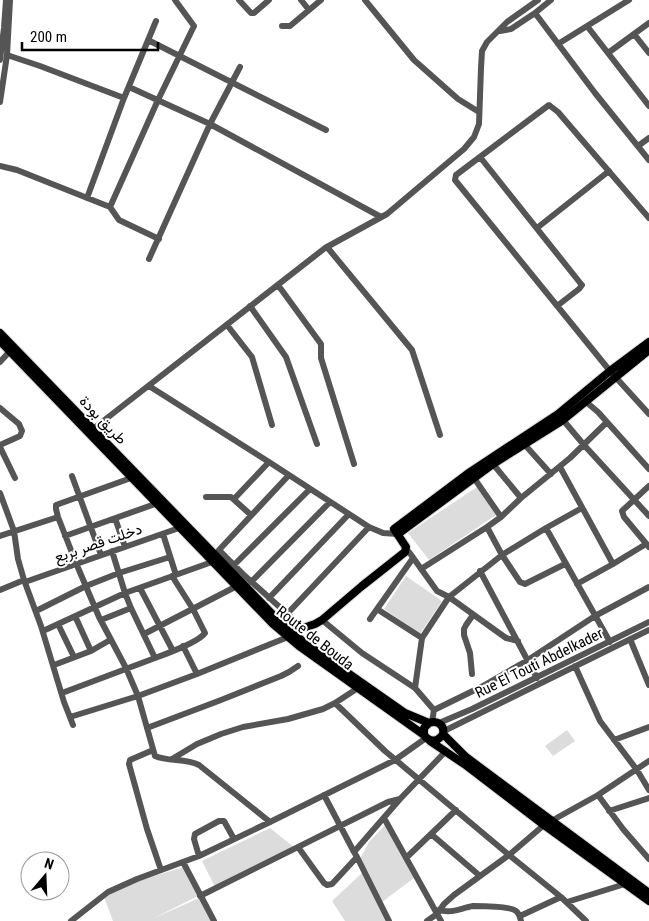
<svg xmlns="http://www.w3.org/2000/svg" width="649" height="921" viewBox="0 0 649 921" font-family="'Roboto Condensed',Vazirmatn,sans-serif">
	<rect width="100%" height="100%" fill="#fff"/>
	<path fill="#dcdcdc" d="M477 487 496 515 429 560 408 533Z
		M406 576 442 601 420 634 384 609Z
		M567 730 575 741 553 756 545 746Z
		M385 825 414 878 382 902 360 859 369 842Z
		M270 828 295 848 215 887 202 861Z
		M184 867 198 896 152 919 199 898 212 921H113L104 897 140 880Z
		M362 873 387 921H345L332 901Z"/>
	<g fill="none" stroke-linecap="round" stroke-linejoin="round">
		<g stroke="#dbdbdb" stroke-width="10">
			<path id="major" d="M0 333 278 620 305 643 405 713 429 723
				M0 341 273 624 299 646 424 735
				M398 534 493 464 563 420 649 350
				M291 635 303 628 315 624 322 620 362 586 405 552 406 547 394 529 470 472 558 414 610 371 649 342
				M443 734C438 742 430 743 424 735V728L429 723C437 720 445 725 443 734L466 757 649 893
				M430 741 467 766 544 825 649 901"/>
		</g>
		<path stroke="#555" stroke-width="6" d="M239 0 251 13H254L269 0
			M301 0 309 10
			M365 0 414 60 458 99 479 112
			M535 13 595 93 649 160
			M282 26H290L321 0
			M587 26 649 106
			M500 31 511 29 535 13 551 0
			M634 34 649 53
			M148 40 326 130
			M558 44 629 0
			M608 53 649 23
			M7 55 40 66 124 98
			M0 60 4 28 6 0
			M129 87 210 124 381 217
			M0 102 7 55 10 0
			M638 146 649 138
			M480 157 581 284 582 285 579 289 557 306
			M0 166 17 170 110 207 119 220 159 239
			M87 198 124 98 156 21
			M110 207 158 100 194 26 175 0
			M649 218 558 112 549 105 456 175 455 180 610 371 649 414
			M537 228 609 171
			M327 247 412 350 440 435
			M149 259 210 124 240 67
			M278 285 321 344V358L354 464
			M250 306 286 357 317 444
			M227 325 252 357 272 425
			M0 362 10 351
			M149 386 269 462 369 527 383 533 398 534
			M585 401 598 412 649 469
			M0 408 19 424 22 431 20 436 0 445
			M563 420 584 445 649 516
			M93 429 325 248 387 214 464 149 474 137 479 124 481 68 482 51 487 42 507 22 538 0
			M525 445 551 474
			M0 447 15 478
			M493 464 521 498
			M560 467 613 564 646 544
			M289 475 219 550 245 576 303 628
			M72 476 101 555
			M131 478 56 505V509L58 517 76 563 99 617 126 668 138 696 155 756C169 762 185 758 199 765L270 822
			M474 478 501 517
			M649 486 622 511 624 517 649 547
			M0 493 14 531 18 559 24 580 41 626 64 702 73 725
			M206 497H231L251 515
			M234 499 269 462
			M115 518 125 547
			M487 527 502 555 546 528 610 642
			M546 528 582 508
			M163 534 176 575
			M0 536 58 517
			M65 536 155 504
			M406 551 409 552 437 591 449 597 506 638 518 641
			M234 565 310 489
			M421 569 487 527 501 517 521 498 570 458 607 422
			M480 571 537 678
			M25 582 179 528
			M251 582 330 502
			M577 584 613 564
			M140 588 173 651
			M0 590 24 580
			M269 598 349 514
			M377 609 422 638 449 597 502 555 520 582 525 584 565 564
			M36 611 86 586 119 573 170 557
			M287 614 369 527
			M75 616 91 651
			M370 619 413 558
			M101 620 131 608
			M322 620 362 653 415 688
			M58 624 74 657
			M43 631 125 593 212 562
			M144 634 237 586
			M422 638 415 688 434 710 432 722
			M630 639 649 685
			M183 646 197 674
			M155 658C166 654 199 642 205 633L193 609 172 576
			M54 665 91 651 110 640
			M575 666 600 721 637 770 649 790
			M472 674 470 653 464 635V629L466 625 473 615
			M62 693 155 658 131 608 125 593 112 551
			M335 703 385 751 509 855 561 897 586 921
			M434 710 483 686 528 660 595 616 649 587
			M70 717 138 696 197 674 288 637
			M439 723 472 709 649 622
			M147 728 221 700 281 676 289 672 298 666
			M444 731 649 630
			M614 740 649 727
			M153 750 130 760 129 764 147 829 161 870
			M172 759 197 744 221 734 243 727 288 719 323 709 335 703 358 688
			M324 795 354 852
			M598 795 623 829 649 859
			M609 811 649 798
			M384 818 441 921
			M431 834 480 876
			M298 847 324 883 327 885 332 884 357 857 354 852 400 799 446 751
			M199 856 194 839 195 834 219 821H224L234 839
			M357 857 389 921
			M406 858 456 810
			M183 862 214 921
			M200 896 388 802 400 799
			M567 902 625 884
			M439 910C451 914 461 908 473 906 481 906 510 906 516 911 519 913 520 917 521 921
			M520 916 561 897
			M71 921 108 892 137 879 199 856 270 822 395 760 426 738
			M427 921 437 914 444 904 454 895 509 855 544 825 598 795 649 761"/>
		<use href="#major" stroke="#000" stroke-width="8"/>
	</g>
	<g text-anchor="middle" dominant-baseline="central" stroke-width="4" stroke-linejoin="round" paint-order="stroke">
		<g font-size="15" fill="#000" stroke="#fff">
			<text transform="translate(103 420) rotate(46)">طريق بودة</text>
			<text transform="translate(98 543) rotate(-19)">دخلت قصر بربع</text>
			<text transform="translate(315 638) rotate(38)">Route de Bouda</text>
			<text transform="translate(539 663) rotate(-26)">Rue El Touti Abdelkader</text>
		</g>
	</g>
	<g transform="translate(45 876) rotate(19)"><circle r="24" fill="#ffffff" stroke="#999999"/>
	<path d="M0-4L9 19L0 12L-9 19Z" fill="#000000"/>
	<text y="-8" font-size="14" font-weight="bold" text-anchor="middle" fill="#000000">N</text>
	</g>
	<path d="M22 42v8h136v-8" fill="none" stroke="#000000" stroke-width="2.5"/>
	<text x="30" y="42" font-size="15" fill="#000000" stroke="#ffffff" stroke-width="4" paint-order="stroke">200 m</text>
</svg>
